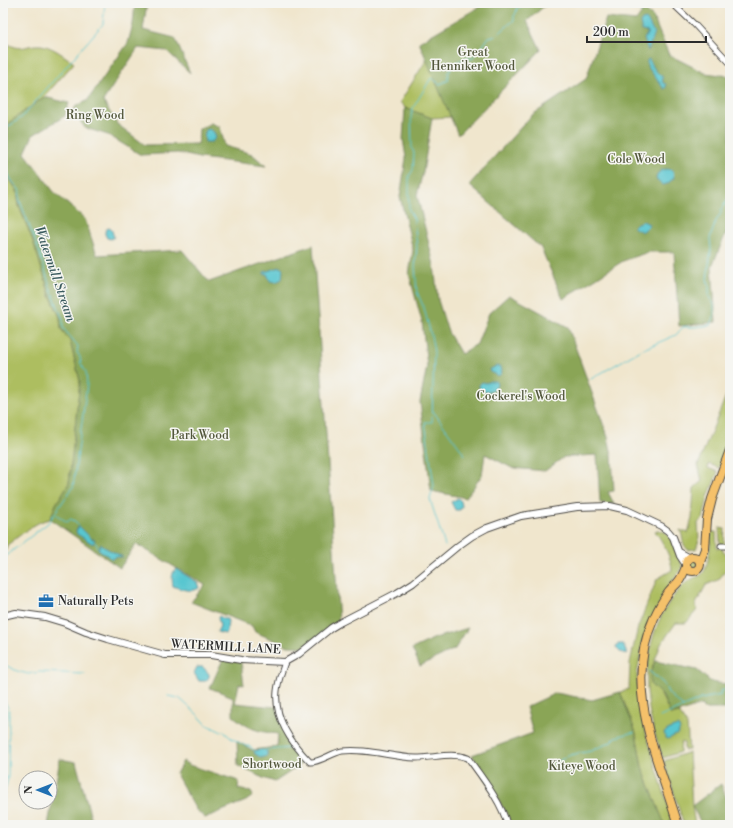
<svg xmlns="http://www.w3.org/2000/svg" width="733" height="828" viewBox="0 0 733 828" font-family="'Libre Bodoni',serif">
	<rect width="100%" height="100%" fill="#f6f6f2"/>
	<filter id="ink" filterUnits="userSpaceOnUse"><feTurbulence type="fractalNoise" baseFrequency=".025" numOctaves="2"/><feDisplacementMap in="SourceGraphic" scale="8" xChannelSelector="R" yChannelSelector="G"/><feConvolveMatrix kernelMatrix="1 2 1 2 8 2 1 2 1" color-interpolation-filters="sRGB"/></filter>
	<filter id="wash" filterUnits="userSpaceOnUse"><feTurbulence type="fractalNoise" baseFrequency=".012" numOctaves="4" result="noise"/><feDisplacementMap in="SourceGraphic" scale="16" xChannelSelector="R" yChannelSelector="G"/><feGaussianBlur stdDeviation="0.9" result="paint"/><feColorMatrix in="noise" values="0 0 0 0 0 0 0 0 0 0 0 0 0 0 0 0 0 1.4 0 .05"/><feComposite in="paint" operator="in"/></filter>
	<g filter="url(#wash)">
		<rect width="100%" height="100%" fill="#f0e6cd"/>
		<path fill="#adbe61" stroke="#6c7446" d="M3 41C24 54 22 44 41 45 52 46 66 57 74 63L44 97 11 121 8 126 4 169 17 191 19 206 33 241 50 295 60 317 61 329 70 341 80 381 69 483 56 504 50 519C35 521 19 537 7 545V550L3 548Z
			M427 59 451 117 432 118 405 108 400 102Z
			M730 386V440L719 468 709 464 708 468 718 472 708 497 703 519 700 521 698 523 699 540 696 549 688 550C681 543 684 538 680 530L688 533 692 518 694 488 702 481 698 465Z
			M719 528 725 529 724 545 720 544Z
			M658 530C659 530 663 531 665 532 672 537 682 560 682 568L669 586 642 646 637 674 638 701 644 727 674 825H665L664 824 642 767 636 733 620 692 629 689 630 663 638 627 657 579 672 570C672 559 662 540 655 531Z
			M711 532H716L717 548H721L723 550V552L727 554 730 550V566L718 580 706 585 696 604 697 610 686 623H676L661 644 650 673 671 715 679 713 687 725 689 750H684V743L681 742 680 752 663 758C659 747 655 735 652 723 641 679 647 629 676 593 681 587 686 582 692 579 695 577 698 577 701 575 709 569 711 542 711 532Z
			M688 564a5 5 0 1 1 10 0a5 5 0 1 1-10 0Z
			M689 752 692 806 695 825H684L664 761Z"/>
		<path fill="#8aa557" stroke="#5a6841" d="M135 3H147L143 30 175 38 190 73 167 51 138 48 103 101 117 124 145 145 198 144 199 129 211 123 220 127 225 146 252 154 266 166 199 158 178 153 141 155 108 135 85 128 78 118 71 115 76 106 87 101 128 43 133 24Z
			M486 3H548L527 21 541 50 458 135 419 42Z
			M644 10 653 17 669 55 705 73 729 76 730 75V224L712 266 716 322 679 326 674 252H648L623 261 563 299 541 248 469 185 532 115 586 79 606 18 636 21Z
			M44 97 69 103 65 116 33 135 25 153 54 192 85 219 97 255 182 250 209 282 313 245 339 621 304 647 288 646 255 632 252 626 191 602 205 585 136 544 120 568 50 519 56 504 69 483 80 381 70 341 61 329 60 317 50 295 33 241 19 206 17 191 4 169 8 126 11 121Z
			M405 108 432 118 423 172 417 195 434 265 438 300 448 332 461 354 477 344 489 313 509 295 568 327 608 437 612 455 614 491 608 492 614 504 600 503 597 455 564 457 545 471 512 468 485 454 482 475 466 498 431 491 420 402 427 366 422 322 409 274 413 250 400 197 406 158 403 139Z
			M468 628 455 649 420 666 412 649 435 638Z
			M223 659 241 662 244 685 239 684 235 703 276 707 293 747 299 755 300 765 275 782 263 778 238 766 237 741 252 750 277 747 278 734C256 731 251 730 233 716V697L210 688Z
			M655 661 697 670 710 681 716 683 730 684V709H703L702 705 671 715 662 695 650 684V673Z
			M620 692 636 733 642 767 665 825H509L507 815 472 755 533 733 526 707 556 693 592 700Z
			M60 759 76 762 93 825H48Z
			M183 761 189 765 239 781 238 789 251 792 253 796 246 801 205 818 196 810 176 774Z
			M721 784 730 807V825H702L692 806Z"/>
		<path fill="#59c6d0" stroke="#42787e" d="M634 3H647L648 5 642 12H640Z
			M646 19C650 23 650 29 655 32L653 36 648 51 644 39 648 32 642 31 640 23 642 20Z
			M649 59C653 66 655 72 662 76L663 83 666 84V88L664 89 647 66V60Z
			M209 129 214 132 216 137 212 142H205C204 137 204 134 206 130Z
			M666 169 673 170 674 178 667 184 663 185 656 179 657 174 662 170Z
			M643 221 649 224 648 227 642 232 633 227 637 223Z
			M109 227 111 228 114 237 111 239 107 238C104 233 104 231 109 227Z
			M280 267 283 269 282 279 276 282 270 281 267 274H264V272Z
			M496 366 500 367 502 370 501 374 498 376 490 372 489 370Z
			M490 381H496L497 385 494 390 487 392 480 390 479 385 482 382 486 383Z
			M458 498 461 501 462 506 460 510H455L451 502Z
			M79 526 91 538 95 540 93 544 77 534 76 531Z
			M101 543 104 547 123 557H116L112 559 98 549Z
			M176 569 197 582 199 588C192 593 180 589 173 586 172 580 171 573 176 569Z
			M219 616 224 619H227L228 621 227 631 225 634 217 632 220 626 218 618Z
			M618 644H623L627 654 620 652 616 648Z
			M197 667H203L209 674V677L206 681H199L194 673Z
			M678 726 680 729 678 734 668 739 666 738 664 733C668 729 673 727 678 726Z
			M262 750 267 751V756L261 758 254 753 255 751Z"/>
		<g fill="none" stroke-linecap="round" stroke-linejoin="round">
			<path stroke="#59c6d0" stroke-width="1" d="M591 379 641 350 676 335 683 327H695L711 325 714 317V304L709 297V285L707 279 711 249 710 238 716 221 721 213V209L730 197
				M433 411 465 455
				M54 513 67 522 71 519 76 522 79 526
				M95 542 98 547
				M445 546 430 499 434 486 425 422H432L434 352 431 335 424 308 417 292 415 267 417 247 414 219 409 210V176L413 170 414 153 412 148 411 116 413 108 431 78 440 84 449 80 447 77 449 76 448 72 451 70 449 66 454 65 457 62 467 57 472 59 476 53 475 49 479 51 489 37 497 35 514 20V16L516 13 517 7H521V3
				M3 558 48 523 73 487 87 385 86 372 81 364 80 357 77 352 78 346 63 328V320L50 287 40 254 21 204 19 198 20 191C18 187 14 184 12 181 2 164 4 146 6 128L21 118 103 24 105 3
				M3 664 17 671 28 674 40 672 85 674
				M649 671 663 683 669 694 683 707 701 699 721 695 720 691 730 689
				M168 696 179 698 197 714 207 725 222 732 223 731 231 738 246 746H249L255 751 290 748 293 749 296 753
				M3 698 9 710 8 779 3 797
				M660 717 683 707
				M553 764 570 755 591 751 611 742 616 737 634 732
				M3 776 8 779"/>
		</g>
	</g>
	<g filter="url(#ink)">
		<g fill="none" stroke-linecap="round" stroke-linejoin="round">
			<g stroke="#494743" stroke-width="7">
				<path id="minor" d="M672 3 694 24 730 63
					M721 546H730
					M285 662C282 671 278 681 277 691 274 719 292 744 310 762 318 763 332 753 342 751 366 748 391 757 416 758 434 758 451 752 468 758 481 776 503 804 507 825"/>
			</g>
			<g stroke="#494743" stroke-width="8">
				<path id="tertiary" d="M679 552 690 558
					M3 616 16 613 45 617 65 623 86 632 108 639 165 655H211L241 660 285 662 299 654 331 628 341 622 397 593 413 583 458 546 472 536 487 528 521 516 577 507 610 506 627 510 661 526 668 531 673 537 680 556 686 565"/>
			</g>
			<g stroke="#494743" stroke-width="10">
				<path id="primary" d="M686 564a7 7 0 1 1 14 0a7 7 0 1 1-14 0Z
					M700 562 705 549 707 519 712 499 730 450
					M678 825C658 758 622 687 654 618 658 609 663 600 669 592 672 588 676 585 679 581 682 577 684 572 686 567"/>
			</g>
			<use href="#minor" stroke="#fff" stroke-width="5"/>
			<use href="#tertiary" stroke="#fff" stroke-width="6"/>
			<use href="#primary" stroke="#f5c16b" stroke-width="8"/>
		</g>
	</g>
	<defs>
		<g id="office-bare" transform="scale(1.2)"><path d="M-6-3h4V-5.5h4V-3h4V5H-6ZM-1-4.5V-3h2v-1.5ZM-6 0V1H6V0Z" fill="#1f6fb2" stroke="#f6f6f2" stroke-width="2.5" paint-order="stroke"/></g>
	</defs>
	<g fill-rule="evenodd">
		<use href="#office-bare" x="46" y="601"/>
	</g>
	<g text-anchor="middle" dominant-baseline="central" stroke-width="3" stroke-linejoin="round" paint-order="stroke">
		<g font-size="12" fill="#52573b" stroke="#f6f6f2">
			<text x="473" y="52">Great<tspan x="473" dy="14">Henniker Wood</tspan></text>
			<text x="95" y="115">Ring Wood</text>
			<text x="636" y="159">Cole Wood</text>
			<text x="521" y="396">Cockerel's Wood</text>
			<text x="200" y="435">Park Wood</text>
			<text x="272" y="764">Shortwood</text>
			<text x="582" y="766">Kiteye Wood</text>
		</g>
		<g font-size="12" fill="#2b2b2b" stroke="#f6f6f2" text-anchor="start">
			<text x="58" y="601">Naturally Pets</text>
		</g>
		<g font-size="12" fill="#2b2b2b" stroke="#f6f6f2">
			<text transform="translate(226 647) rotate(3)">WATERMILL LANE</text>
		</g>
		<g font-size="13" font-style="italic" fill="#395a5d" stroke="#f6f6f2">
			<text transform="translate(55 274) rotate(71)">Watermill Stream</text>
		</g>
	</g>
	<rect width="733" height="828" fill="none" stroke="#f6f6f2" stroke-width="16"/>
	<g transform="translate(38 790) rotate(270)"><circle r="19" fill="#f6f6f2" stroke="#a5a5a2"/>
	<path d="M0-3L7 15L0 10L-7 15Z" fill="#1f6fb2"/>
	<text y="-6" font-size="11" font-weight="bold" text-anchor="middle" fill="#2b2b2b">N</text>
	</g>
	<path d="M587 36v6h119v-6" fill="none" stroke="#2b2b2b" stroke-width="2"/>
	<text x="593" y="36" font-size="12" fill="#2b2b2b" stroke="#f6f6f2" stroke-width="3" paint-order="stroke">200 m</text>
</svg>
